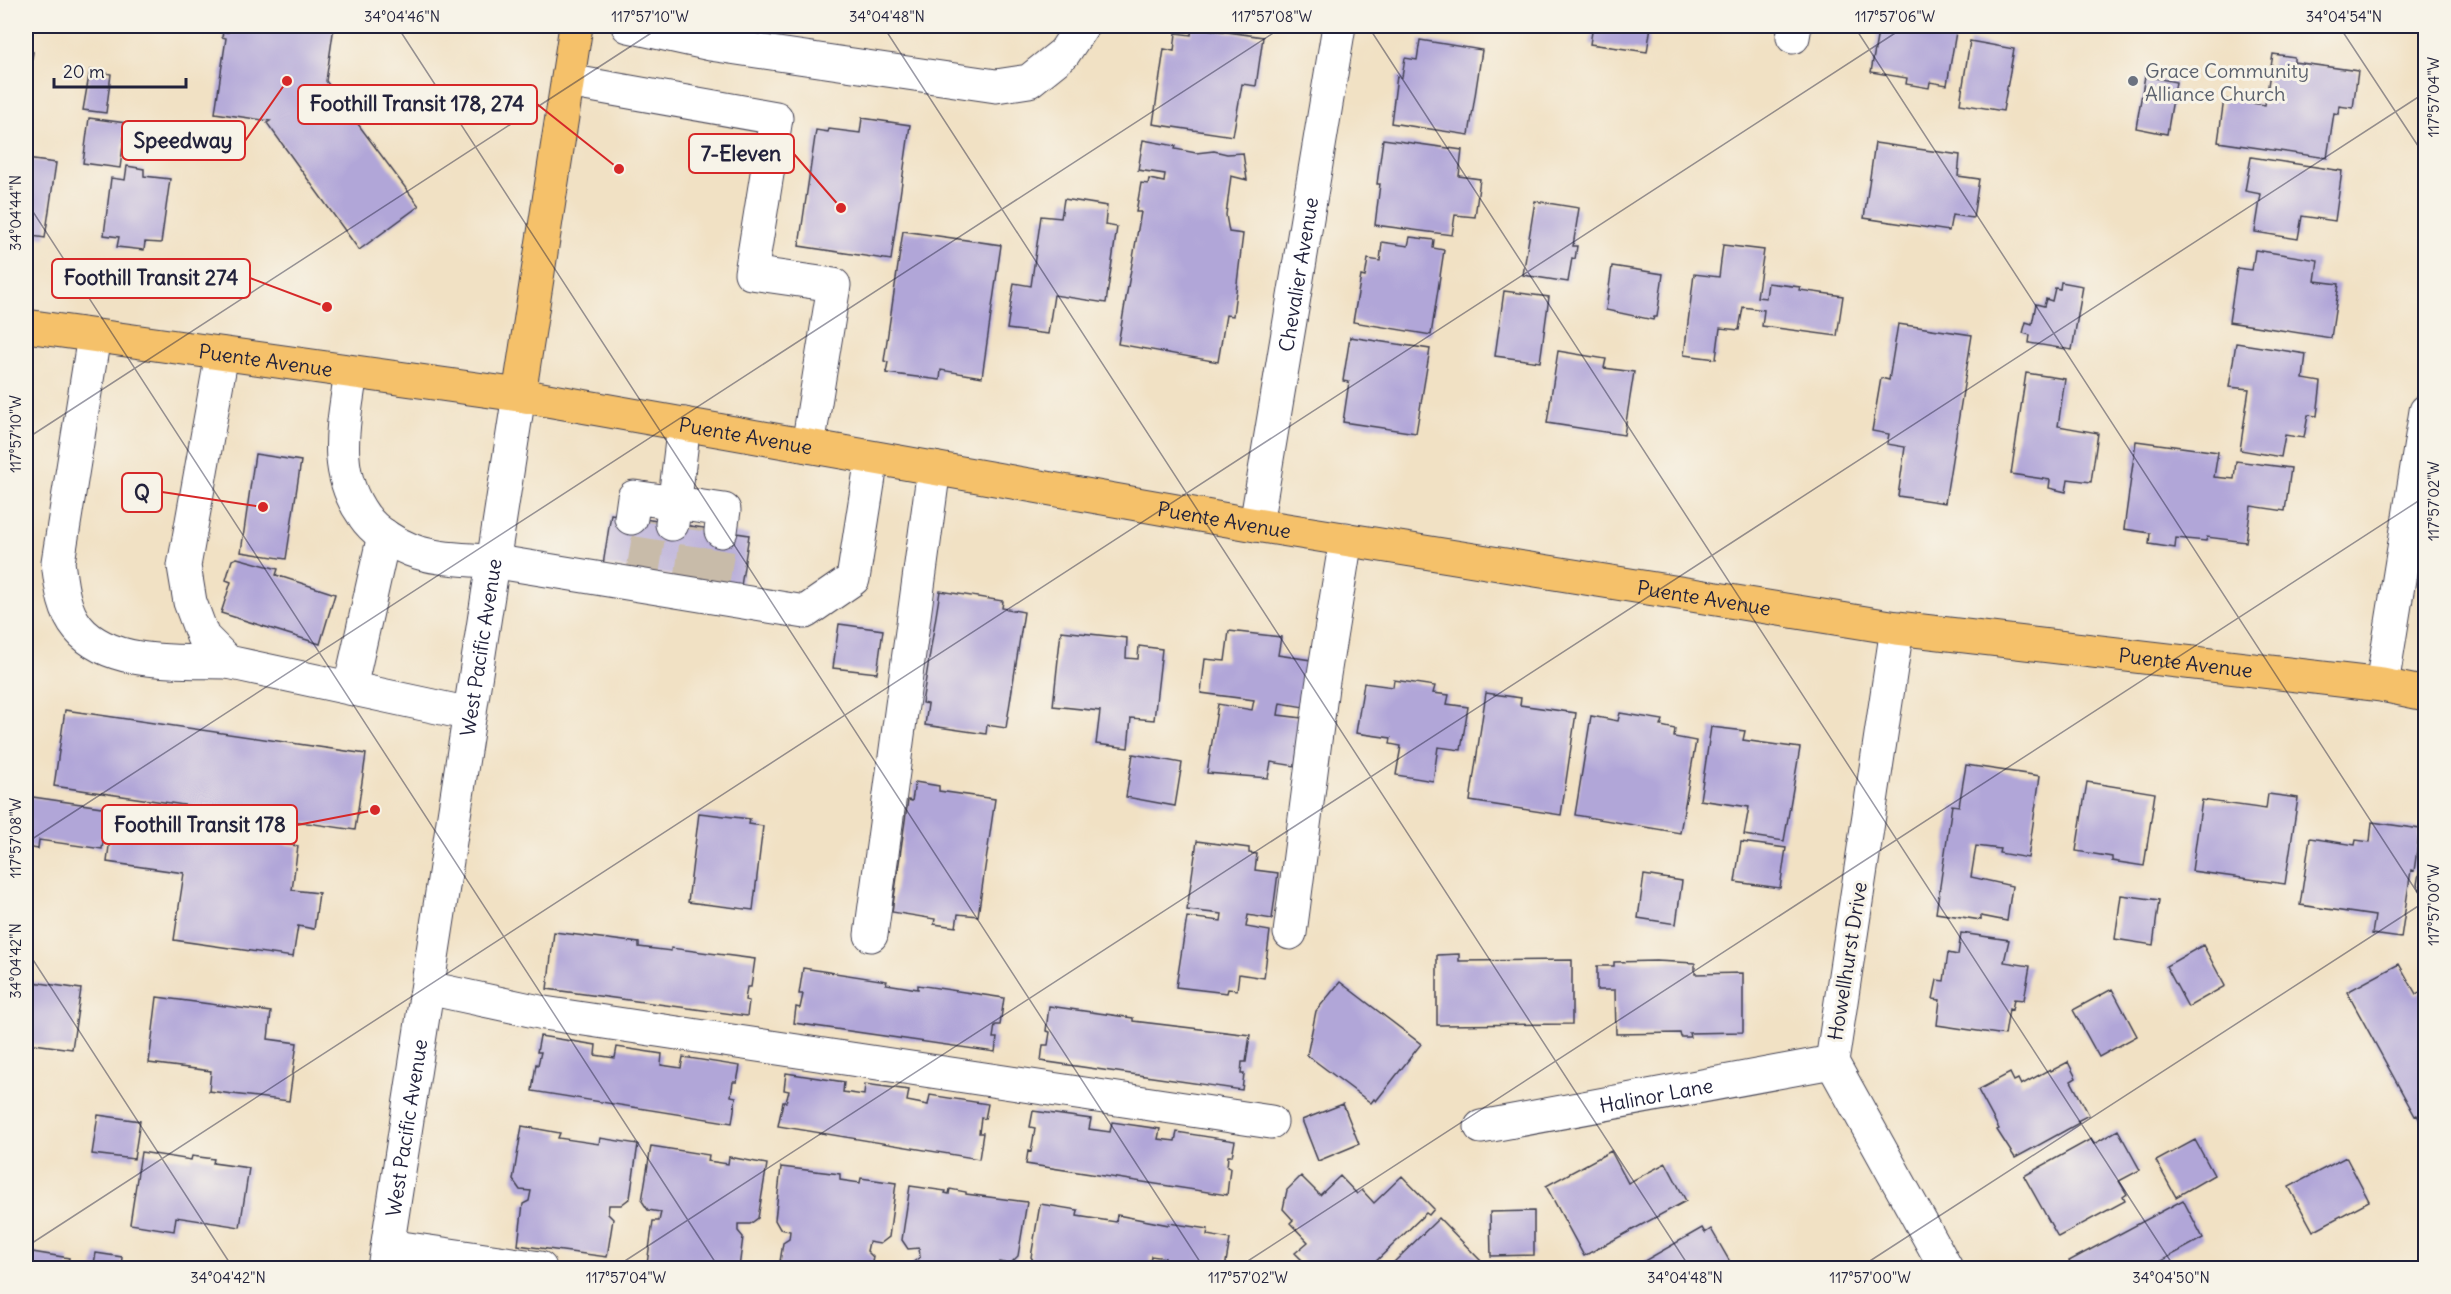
<svg xmlns="http://www.w3.org/2000/svg" width="2451" height="1294" viewBox="0 0 2451 1294" font-family="Delius,sans-serif">
	<rect width="100%" height="100%" fill="#f7f3e8"/>
	<filter id="ink" filterUnits="userSpaceOnUse"><feTurbulence type="fractalNoise" baseFrequency=".0167" numOctaves="2"/><feDisplacementMap in="SourceGraphic" scale="12" xChannelSelector="R" yChannelSelector="G"/><feConvolveMatrix kernelMatrix="1 2 1 2 8 2 1 2 1" color-interpolation-filters="sRGB"/></filter>
	<filter id="wash" filterUnits="userSpaceOnUse"><feTurbulence type="fractalNoise" baseFrequency=".008" numOctaves="4" result="noise"/><feDisplacementMap in="SourceGraphic" scale="24" xChannelSelector="R" yChannelSelector="G"/><feGaussianBlur stdDeviation="1.35" result="paint"/><feColorMatrix in="noise" values="0 0 0 0 0 0 0 0 0 0 0 0 0 0 0 0 0 1.4 0 .05"/><feComposite in="paint" operator="in"/></filter>
	<g filter="url(#wash)">
		<rect width="100%" height="100%" fill="#f1e1c4"/>
		<g id="blocks">
			<path fill="#b1a6d8" d="M229 26H334L326 81 419 206 359 250 267 123 270 121 215 113 226 38 222 37 223 32H228Z
				M735 26H758L757 30Z
				M1593 26H1651L1647 52 1590 44Z
				M1879 26H1957L1947 85 1930 82 1929 88 1906 84 1907 78 1871 72Z
				M1192 27 1263 37 1256 86 1242 84 1233 136 1153 124 1164 49 1174 51 1176 33 1191 35Z
				M1420 40 1482 50 1469 135 1391 123 1397 76 1402 77 1405 58 1417 60Z
				M1970 41 2014 49 2003 111 1960 104Z
				M26 51 33 52 27 92H26Z
				M2273 54 2294 57V62L2358 71 2353 108 2339 106 2338 114 2334 113 2327 158 2218 142 2224 99 2265 105Z
				M90 70 111 74 106 113 83 110Z
				M2145 76 2176 82 2167 134 2136 128Z
				M89 118 126 123 120 168 83 163Z
				M862 118 910 125 891 260 799 246 816 130 828 132 829 129 860 133Z
				M1383 139 1462 150 1459 176 1480 179 1475 217 1455 215 1452 235 1375 225 1380 184H1377Z
				M1143 140 1176 146 1175 149 1196 153 1214 151 1227 154 1243 153 1247 180 1231 176 1226 215 1229 232 1243 234 1233 316 1226 315 1218 362 1118 344 1141 212H1136L1141 183 1148 184 1149 179 1164 182 1165 174 1138 170Z
				M1875 143 1960 155 1958 176 1979 179 1973 218 1952 215 1949 231 1864 218Z
				M2251 157 2342 171 2335 221 2302 216 2298 239 2255 232 2261 194 2245 191Z
				M26 159 56 163 45 238 26 235Z
				M127 166 144 169V176L170 179 161 243 145 242 144 250 117 247 119 237 104 235 111 178 125 180Z
				M1064 199 1107 206 1105 225 1117 227 1106 303 1054 295 1048 334 1007 329 1014 283 1031 286 1041 216 1061 218Z
				M1535 201 1579 208 1573 246H1577L1575 259 1572 258 1568 282 1523 275Z
				M903 231 1001 245 982 377 941 370 940 380 886 373 888 362 884 361Z
				M1410 237 1434 240 1433 248 1444 250 1431 335 1353 322 1361 276 1365 277 1368 259 1380 261 1382 242 1408 246Z
				M1723 245 1764 250 1757 297 1766 298 1768 283 1800 287 1799 290 1843 296 1837 336 1762 326 1764 310 1743 307 1739 330 1720 328 1716 359 1684 355 1694 274 1719 277Z
				M2255 250 2318 260 2315 281 2339 284 2331 338 2229 322 2237 268 2252 270Z
				M1612 266 1663 274 1657 317H1654L1653 320 1606 310Z
				M2061 282 2083 286 2072 350 2029 343 2030 335 2023 333 2026 322 2032 324 2036 304 2044 306 2046 299 2052 301 2055 288 2060 289Z
				M1504 291 1549 297 1540 362 1495 356Z
				M1898 324 1972 335 1945 503 1898 496 1905 447 1887 444 1889 434 1872 431 1881 378 1889 380Z
				M1350 337 1430 349 1416 433 1343 422 1349 382 1343 381Z
				M2236 343 2306 354 2303 379 2321 382 2317 416 2308 415 2304 438 2285 435 2281 457 2240 450 2249 389 2229 387Z
				M1558 351 1606 359 1604 368 1634 372 1624 435 1547 423Z
				M2026 373 2065 379 2058 426 2098 433 2091 482 2068 479 2066 492 2049 488 2050 480 2011 474Z
				M2136 441 2218 452 2214 477 2234 479 2236 461 2291 468 2285 511 2251 506 2246 542 2207 537 2206 541 2176 538 2175 548 2149 544 2150 533 2124 529Z
				M255 454 301 461 286 559 241 552Z
				M611 514 749 535 741 586 603 565Z
				M237 558 278 569 276 575 335 594 320 644 221 613 231 582 226 580 232 560Z
				M940 591 1003 601 1002 608 1024 612 1006 728 987 725 986 734 925 725 928 704 922 703Z
				M839 624 883 630 877 673 833 668Z
				M1061 631 1127 638 1126 658 1138 659 1139 646 1162 649 1154 720 1131 718 1128 748 1096 744 1100 711 1053 706Z
				M1229 631 1281 637 1278 655 1311 660 1304 707 1280 703 1278 715 1302 718 1295 766 1271 762 1268 778 1207 773 1218 704 1252 710 1254 700 1201 693 1205 659 1225 661Z
				M1394 680 1435 686 1433 693 1449 695 1447 704 1468 707 1461 750 1438 747 1433 781 1396 775 1401 746 1390 744 1391 738 1356 733 1364 683 1393 687Z
				M1486 693 1521 698 1520 705 1576 713 1561 815 1470 801Z
				M65 710 366 754 355 830 54 786Z
				M1620 713 1663 720 1661 726 1675 729 1674 737 1696 741 1680 833 1575 815 1591 716 1618 721Z
				M1711 727 1745 731 1743 740 1800 748 1784 841 1744 835 1749 807 1700 800Z
				M1133 754 1182 763 1175 806 1126 797Z
				M1966 765 2040 776 2028 858 1999 853 2000 849 1976 846 1971 877 2012 886 2007 921 1981 916V920L1936 913 1952 805 1959 806Z
				M915 782 939 786V791L995 799 978 916 958 914 956 927 934 924 935 919 892 912 908 800 912 801Z
				M2087 782 2155 793 2144 866 2112 861V857L2076 851Z
				M2268 794 2298 798 2285 884 2192 871 2202 800 2266 809Z
				M26 796 108 808 102 849 39 840 38 849 26 847Z
				M699 813 750 819 749 824 763 826 753 910 688 902Z
				M113 814 227 829 226 836 298 846 292 890 319 893 314 929 298 926 293 957 174 940 184 873 107 862Z
				M2372 822 2420 829 2414 871 2411 870 2401 938 2372 934 2375 916 2300 905 2310 838 2355 845 2356 840 2370 842Z
				M1197 841 1249 848V853L1257 854 1255 870 1278 873 1272 919 1248 915 1246 927 1270 931 1264 978 1239 974 1237 990 1228 989 1227 993 1176 987 1187 917 1221 921 1222 914 1187 910Z
				M1741 842 1786 848 1780 888 1735 882Z
				M2424 843H2426V898L2417 885Z
				M1644 875 1682 881 1676 924 1638 918Z
				M2121 895 2159 900 2153 945 2115 939Z
				M554 932 639 943V947L671 951V948L755 959 751 987H747L745 1000 749 1001 747 1016 547 989Z
				M1961 933 2009 940 2004 962 2030 966 2024 1000 2014 999 2012 1010 2009 1009 2005 1035 1937 1025 1940 1000 1933 999 1937 980 1944 981 1948 953 1958 955Z
				M2203 945 2225 986 2188 1007 2166 966Z
				M1459 954V961L1572 960V1024L1437 1025V955Z
				M1656 961 1695 963V974L1743 973V1032L1689 1033 1690 1037H1681L1680 1033 1616 1034 1615 990H1597V966H1614V962Z
				M2399 964 2416 994 2426 989V1123L2422 1124 2417 1115 2415 1116 2347 992Z
				M803 968 887 981 886 984 918 989V985L1004 998 1000 1025H995L993 1038H997L995 1052 794 1023 796 1007 800 1008 803 994H799Z
				M26 981 81 989 72 1049 26 1043Z
				M1340 982 1421 1044 1376 1101 1374 1099 1371 1103 1307 1055 1316 1011Z
				M2112 989 2137 1036 2099 1057 2073 1010Z
				M157 997 271 1012 268 1039 297 1043 289 1101 209 1091 211 1071 149 1063Z
				M1049 1006 1133 1018V1021L1250 1035 1246 1062H1242L1241 1074H1244L1242 1090 1041 1061 1043 1045H1048L1050 1032 1046 1031Z
				M540 1036 596 1045 595 1055 615 1058 617 1047 662 1054 661 1065 681 1068 683 1057 740 1066 737 1082H733L731 1096 736 1097 732 1123 532 1091 536 1064 538 1065 541 1052H537Z
				M2068 1062 2076 1078 2071 1081 2089 1115 2077 1121 2079 1123 2015 1158 1997 1130 1999 1129 1978 1090 2010 1073 2014 1081 2018 1079 2021 1085 2050 1069 2051 1071Z
				M786 1073 844 1082 843 1092 864 1095 865 1084 909 1090 907 1101 928 1105 930 1095 988 1104 985 1119 981 1118 979 1133H983L979 1159 778 1126 783 1102H786L789 1091 784 1090Z
				M1343 1104 1359 1144 1318 1161 1302 1120Z
				M1033 1111 1091 1119 1089 1129 1110 1132 1112 1122 1160 1129 1158 1139 1175 1141 1177 1132 1235 1141 1232 1156H1228L1227 1167 1230 1168 1227 1195 1026 1164 1028 1151 1031 1152 1035 1128 1030 1127Z
				M98 1115 140 1121 134 1159 92 1154Z
				M522 1126 560 1133 558 1138 599 1144 600 1138 638 1144 630 1198 621 1205H609L608 1214 613 1219 607 1257 518 1245 523 1204 529 1201 531 1191 520 1190 513 1180Z
				M2118 1130 2140 1170 2119 1181 2127 1194 2123 1197 2125 1201 2058 1237 2024 1176 2091 1139 2094 1144Z
				M2195 1140 2214 1175 2176 1197 2156 1161Z
				M651 1146 709 1155 708 1161 728 1164 729 1157 767 1164 758 1218 750 1224H738V1231L743 1237 739 1268H674L647 1264 653 1221H659L661 1212 648 1210 642 1201Z
				M1611 1151 1628 1183 1666 1163 1686 1201 1584 1256 1546 1186Z
				M141 1152 191 1160 192 1156 214 1159 213 1163 249 1168 240 1227 176 1217 174 1231 130 1224Z
				M2346 1157 2369 1201 2313 1231 2289 1187Z
				M781 1167 840 1174V1180L860 1183 861 1178 896 1183 889 1237 880 1244 869 1242 867 1251 873 1257 871 1268H779L783 1243 789 1239 790 1231 780 1229 775 1220Z
				M1301 1176 1320 1195 1340 1176 1357 1194 1362 1190 1374 1203 1402 1176 1434 1209 1429 1215 1426 1213 1369 1268H1310L1295 1253 1308 1242 1290 1223 1293 1220 1283 1209 1287 1190Z
				M910 1186 946 1191 945 1193 949 1194 950 1189 966 1192V1194L1027 1202 1018 1256 1010 1264 999 1262 997 1268H912V1263L920 1257 919 1248 908 1249 902 1240Z
				M2183 1200 2203 1238 2161 1261 2166 1268H2074L2069 1261Z
				M1040 1204 1078 1210 1077 1216 1116 1222 1117 1215 1169 1225V1223L1208 1229 1207 1235 1230 1239 1225 1268H1164L1165 1258 1151 1256 1149 1268 1037 1267 1031 1257Z
				M1534 1211V1255L1491 1256 1490 1212Z
				M1439 1218 1481 1261 1474 1268H1388Z
				M1702 1228 1705 1233 1711 1229 1730 1262 1726 1264 1728 1268H1641L1639 1264Z
				M26 1251 69 1258 68 1268H26Z
				M96 1253 122 1257 121 1268H93Z"/>
		</g>
	</g>
	<g filter="url(#ink)">
		<use href="#blocks" fill-opacity="0" stroke="#413f50" stroke-width="1.5"/>
		<g fill="none" stroke-linecap="round" stroke-linejoin="round">
			<path stroke="#c8bba9" stroke-width="33" stroke-dasharray="33 16" stroke-linecap="butt" d="M643 571 651 521
				M691 579 698 528
				M713 582 721 531"/>
			<g stroke="#413f50" stroke-width="35">
				<g id="minor">
					<path d="M628 26 710 44 996 86 1029 81 1064 53 1082 26"/>
					<path d="M1793 37 1795 26"/>
					<path d="M568 81 776 118 751 273 834 285 808 446"/>
					<path d="M94 336 58 562C61 584 63 610 78 628 110 667 182 661 228 662"/>
					<path d="M222 354 184 566 190 602 203 637 228 662 470 714"/>
					<path d="M351 372C344 424 331 470 364 516 374 531 394 543 411 550 442 562 478 558 510 564 608 580 707 596 805 612L853 579 872 458"/>
					<path d="M631 518 634 497 724 510 721 531"/>
					<path d="M672 524 684 424"/>
					<path id="s1" d="M1256 525 1339 26"/>
					<path d="M1897 628 1832 1062 1946 1268"/>
					<path d="M2382 685 2426 411"/>
					<path d="M350 688 384 535"/>
					<path d="M1290 933 1322 687 1346 539"/>
					<path d="M871 935 934 468"/>
					<path d="M428 988 544 1013 1271 1122"/>
					<path id="s2" d="M1481 1127 1832 1062"/>
					<path d="M388 1246 540 1268"/>
					<path id="s3" d="M384 1268 519 395"/>
				</g>
			</g>
			<g stroke="#413f50" stroke-width="35">
				<g id="major">
					<path id="s4" d="M26 326 519 395 1256 525 1897 628 2382 685 2426 694"/>
					<path d="M519 395 576 26"/>
				</g>
			</g>
			<use href="#minor" stroke="#fff" stroke-width="33"/>
			<use href="#major" stroke="#f5c16b" stroke-width="33"/>
		</g>
	</g>
	<path fill="none" stroke="#22223b" stroke-width="1.5" stroke-opacity="0.45" d="M397 26 1204 1268M883 26 1690 1268M1368 26 2175 1268M1854 26 2426 906M2339 26 2426 158M26 35 40 26M26 201 719 1268M26 439 662 26M26 843 1284 26M26 949 233 1268M26 1247 1906 26M614 1268 2426 92M1237 1268 2426 496M1859 1268 2426 901"/>
	<circle fill="#6b7280" stroke="#f7f3e8" stroke-width="2" cx="2133" cy="81" r="6"/>
	<g text-anchor="middle" dominant-baseline="central" stroke-width="6" stroke-linejoin="round" paint-order="stroke">
		<g font-size="20" fill="#5b616d" stroke="#f7f3e8" text-anchor="start">
			<text x="2145" y="70">Grace Community<tspan x="2145" dy="23">Alliance Church</tspan></text>
		</g>
		<g font-size="20" fill="#22223b" stroke="#f7f3e8">
			<text stroke="none"><textPath href="#s1" startOffset="254">Chevalier Avenue</textPath></text>
			<text stroke="none"><textPath href="#s4" startOffset="242">Puente Avenue</textPath></text>
			<text stroke="none"><textPath href="#s4" startOffset="728">Puente Avenue</textPath></text>
			<text stroke="none"><textPath href="#s4" startOffset="1214">Puente Avenue</textPath></text>
			<text stroke="none"><textPath href="#s4" startOffset="1700">Puente Avenue</textPath></text>
			<text stroke="none"><textPath href="#s3" startOffset="628">West Pacific Avenue</textPath></text>
			<text stroke="none"><textPath href="#s4" startOffset="2186">Puente Avenue</textPath></text>
			<text transform="translate(1847 961) rotate(-81)">Howellhurst Drive</text>
			<text stroke="none"><textPath href="#s2" startOffset="178">Halinor Lane</textPath></text>
			<text stroke="none"><textPath href="#s3" startOffset="142">West Pacific Avenue</textPath></text>
		</g>
	</g>
	<path fill="none" stroke="#d62828" stroke-width="2" d="M619 169L537 104M287 81L245 141M841 208L794 154M327 307L250 278M263 507L162 492M375 810L297 825"/>
	<g fill="#d62828" stroke="#f7f3e8" stroke-width="2">
		<circle cx="619" cy="169" r="6"/>
		<circle cx="287" cy="81" r="6"/>
		<circle cx="841" cy="208" r="6"/>
		<circle cx="327" cy="307" r="6"/>
		<circle cx="263" cy="507" r="6"/>
		<circle cx="375" cy="810" r="6"/>
	</g>
	<g fill="#f7f3e8" stroke="#d62828" stroke-width="2">
		<rect x="298" y="85" width="239" height="39" rx="6"/>
		<rect x="122" y="121" width="123" height="39" rx="6"/>
		<rect x="689" y="134" width="105" height="39" rx="6"/>
		<rect x="52" y="259" width="198" height="39" rx="6"/>
		<rect x="122" y="473" width="40" height="39" rx="6"/>
		<rect x="102" y="805" width="195" height="39" rx="6"/>
	</g>
	<g font-size="21" text-anchor="middle" font-weight="bold" fill="#22223b">
		<text x="417" y="111">Foothill Transit 178, 274</text>
		<text x="183" y="148">Speedway</text>
		<text x="741" y="161">7-Eleven</text>
		<text x="151" y="285">Foothill Transit 274</text>
		<text x="142" y="500">Q</text>
		<text x="200" y="832">Foothill Transit 178</text>
	</g>
	<rect width="2451" height="1294" fill="none" stroke="#f7f3e8" stroke-width="66"/>
	<path d="M54 78v9h132v-9" fill="none" stroke="#22223b" stroke-width="3"/>
	<text x="63" y="78" font-size="18" fill="#22223b" stroke="#f7f3e8" stroke-width="4.5" paint-order="stroke">20 m</text>
	<rect x="33" y="33" width="2385" height="1228" fill="none" stroke="#22223b" stroke-width="2"/>
	<g font-size="15" text-anchor="middle" fill="#22223b">
		<text x="402" y="22">34°04'46"N</text>
		<text x="650" y="22">117°57'10"W</text>
		<text x="887" y="22">34°04'48"N</text>
		<text x="1272" y="22">117°57'08"W</text>
		<text x="1895" y="22">117°57'06"W</text>
		<text x="2344" y="22">34°04'54"N</text>
		<text transform="translate(2434 97) rotate(-90)" y="5">117°57'04"W</text>
		<text transform="translate(16 213) rotate(-90)" y="5">34°04'44"N</text>
		<text transform="translate(16 434) rotate(-90)" y="5">117°57'10"W</text>
		<text transform="translate(2434 501) rotate(-90)" y="5">117°57'02"W</text>
		<text transform="translate(16 838) rotate(-90)" y="5">117°57'08"W</text>
		<text transform="translate(2434 905) rotate(-90)" y="5">117°57'00"W</text>
		<text transform="translate(16 961) rotate(-90)" y="5">34°04'42"N</text>
		<text x="228" y="1283">34°04'42"N</text>
		<text x="626" y="1283">117°57'04"W</text>
		<text x="1248" y="1283">117°57'02"W</text>
		<text x="1685" y="1283">34°04'48"N</text>
		<text x="1870" y="1283">117°57'00"W</text>
		<text x="2171" y="1283">34°04'50"N</text>
	</g>
</svg>
